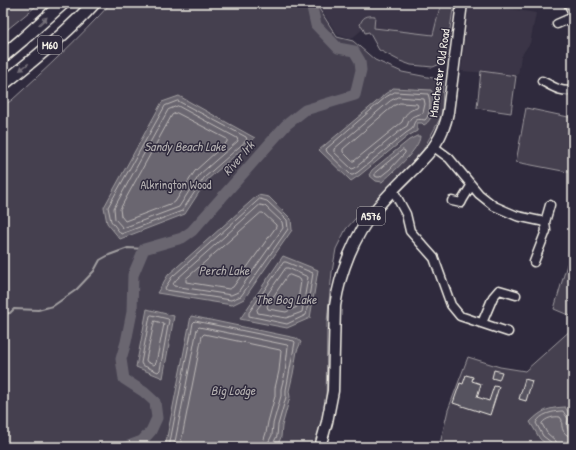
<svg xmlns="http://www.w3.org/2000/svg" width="576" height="450" viewBox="0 0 576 450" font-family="'Patrick Hand',sans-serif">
	<rect width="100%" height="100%" fill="#2f2a3d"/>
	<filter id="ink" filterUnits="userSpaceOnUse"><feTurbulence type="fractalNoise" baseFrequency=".025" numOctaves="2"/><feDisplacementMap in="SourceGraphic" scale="8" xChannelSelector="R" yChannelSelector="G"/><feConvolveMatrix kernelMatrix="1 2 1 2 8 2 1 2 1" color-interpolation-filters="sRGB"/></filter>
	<g filter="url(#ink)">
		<path fill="#3b3647" d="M317 3H453L448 38 364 28 351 39 338 35 318 5Z
			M469 3H502L503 8 536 13 530 43 521 56 518 75 461 71Z"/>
		<path fill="#454050" stroke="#9c989c" d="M3 3H40L3 33Z
			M111 3H316L318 7 337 37 353 41 375 60 402 72 443 80 442 115 423 150 368 210 355 219 346 229 336 249 332 272 327 322 326 413 314 447H3V106L12 100C46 69 80 37 111 3Z
			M441 3H454L445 62 433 67 411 65 400 61 379 50 369 32 365 33 362 26 360 25C362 17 367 15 375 16L374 28 433 35Z
			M481 71 516 76 511 113 477 108Z
			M526 108 573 118V173L516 162Z
			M573 240V317L554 309 570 254Z
			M573 328V447H430L431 446 440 444 448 410 468 357 500 367 525 371Z"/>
		<path fill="#6a6670" stroke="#a19ea0" d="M393 88 431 90C437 99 434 120 424 125L422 123H417V131L408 136 360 175 351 181 319 150 381 98C384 93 390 92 393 88Z
			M179 96 255 138 207 180 185 214 120 239 107 223 104 207 162 102Z
			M417 136H420C420 149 392 173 382 182L376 181 369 175 372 170 409 140Z
			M258 195 269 197 291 219 292 230 244 299 232 305 157 293 168 275Z
			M283 256 318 270 310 318 287 328 240 319Z
			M147 309 174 316 163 378 136 367Z
			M191 316 296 338 301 342 297 351 293 374 289 391 290 397 282 426 281 437 277 447H165Z
			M565 407 572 418 571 425 573 435V447H550L540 439 530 422C542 410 548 408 565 407Z"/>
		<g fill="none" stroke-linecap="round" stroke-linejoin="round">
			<path stroke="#bdb9b8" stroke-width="1" d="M395 92 428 94C431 102 431 114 425 120 414 118 415 121 412 129L406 133 358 172 353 175H351L327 152 326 149 386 97Z
				M398 97 424 99 425 104 423 113C413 117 411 114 407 126L402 129 355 168 352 169 334 152V149L390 101Z
				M178 101 246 137 247 140 204 178 182 211 121 234 111 221 108 207 165 106Z
				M400 103 417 104 418 106 417 108C409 110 405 114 402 122L354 161H352L343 152V149L393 106Z
				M178 106 237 138 238 141 200 174 179 207 123 228 115 219 114 208 168 110Z
				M177 113 227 139V142L195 171 175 202 125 221 121 216 120 209 172 115Z
				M403 150 405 151V153L390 169 380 177H377L375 176V173Z
				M260 199 267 201 287 220 288 229 241 296 231 300 166 290 165 288 172 277Z
				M260 205 265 206 282 222 283 228 238 292 231 295 174 286 173 284 176 280Z
				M261 213H263L276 225V227L233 287 229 289 186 282V279Z
				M284 262H286L313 273 306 315 287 324 249 316V313Z
				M286 268H288L308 277 302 312 286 318 258 313 257 310Z
				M290 275 300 279 301 281 297 307 286 312 268 309 267 306 287 276Z
				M152 315 168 319 169 320 160 370 158 372 142 365 141 363 150 316Z
				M155 321 162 323 164 324 156 363 154 365 147 362 146 360 154 323Z
				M169 447 193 323 195 321 294 341 295 342 286 390V397L278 425 277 436 273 444V447
				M174 447 197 329 199 327 287 345 288 346 285 373 281 389V396L273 424 272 435 268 443V447
				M180 447 202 336 204 334 280 350 281 351 279 371 275 388V396L268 422 266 433 263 442 262 447
				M552 447V443L543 436 536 423C540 414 553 411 563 411L568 419C567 424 565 431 573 432
				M557 447 556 441 547 433 542 424V423C546 418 554 416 560 417L562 420C561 428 563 436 573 437"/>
			<path stroke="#a19ea0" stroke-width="2" d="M3 314 10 313 14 309 38 310 53 306 76 290 94 271 100 260 109 255 128 248 144 249"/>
			<path stroke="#6a6670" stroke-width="11" d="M126 447 142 441 151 431 157 418 155 402 144 392 124 379 121 359 126 342 132 312 133 275 144 249 182 238 192 231 286 125 305 110 355 95 361 70 360 61 354 51 338 48 316 25 311 3"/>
		</g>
		<path fill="#56525f" stroke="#f4f1e8" d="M494 370 502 372 499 380 492 378Z
			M466 375 473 377 472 381 481 384 477 397 489 401 494 386 499 387 490 415 453 403 460 383 463 384Z
			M525 379 532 381 526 401 519 399Z"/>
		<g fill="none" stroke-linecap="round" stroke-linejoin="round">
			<g stroke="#f4f1e8" stroke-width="11">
				<path id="minor" d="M568 3 573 13
					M557 24 573 17
					M542 81C552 86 561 93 573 90
					M434 147 449 158 479 194 494 206 517 216 545 222
					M393 190 406 214 410 231 434 258 451 305 460 316 508 332
					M452 201 461 203 463 199 471 186
					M534 262 546 231 545 222 550 205
					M482 323 493 297 499 290 516 295"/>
			</g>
			<g stroke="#f4f1e8" stroke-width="13">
				<path id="major" d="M320 447 327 422 333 391 335 306C340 272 354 236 376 209 388 194 403 180 416 167 423 159 431 152 436 143 442 134 446 123 448 112L462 3"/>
			</g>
			<g stroke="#f4f1e8" stroke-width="15">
				<path id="highway" d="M3 56 22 40 63 3
					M3 84C35 59 67 33 94 3"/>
			</g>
			<use href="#minor" stroke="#2f2a3d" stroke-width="8"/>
			<use href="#major" stroke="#2f2a3d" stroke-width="10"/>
			<use href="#highway" stroke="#2f2a3d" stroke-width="12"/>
		</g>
		<defs><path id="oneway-solid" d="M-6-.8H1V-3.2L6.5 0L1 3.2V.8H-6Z"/></defs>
		<g fill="#747079">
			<use href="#oneway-solid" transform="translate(43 21) rotate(-43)"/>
			<use href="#oneway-solid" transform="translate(24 67) rotate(142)"/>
		</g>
	</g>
	<g text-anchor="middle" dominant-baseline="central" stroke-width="3" stroke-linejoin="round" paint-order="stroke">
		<g fill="#2f2a3d" stroke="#b9b5b5" stroke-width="1">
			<rect x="38" y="36" width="24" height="18" rx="3"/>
			<rect x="357" y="207" width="28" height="18" rx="3"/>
		</g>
		<g font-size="11" font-weight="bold" fill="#f4f1e8">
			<text x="50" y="45">M60</text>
			<text x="371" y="216">A576</text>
		</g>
		<g font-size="12" fill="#f4f1e8" stroke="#2f2a3d">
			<text transform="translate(439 73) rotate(-82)">Manchester Old Road</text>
		</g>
		<g font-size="12" fill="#b7b3b3" stroke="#2f2a3d">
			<text x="176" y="184">Alkrington Wood</text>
		</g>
		<g font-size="13" font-style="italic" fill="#b6b2b2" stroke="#2f2a3d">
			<text x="185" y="146">Sandy Beach Lake</text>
			<text transform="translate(238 158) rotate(-49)">River Irk</text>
			<text x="224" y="270">Perch Lake</text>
			<text x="286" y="299">The Bog Lake</text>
			<text x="233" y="390">Big Lodge</text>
		</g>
	</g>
	<rect width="576" height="450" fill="none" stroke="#2f2a3d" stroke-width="16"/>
	<rect x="8" y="8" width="560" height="434" fill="none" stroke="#f4f1e8" stroke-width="1.5" filter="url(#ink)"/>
</svg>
